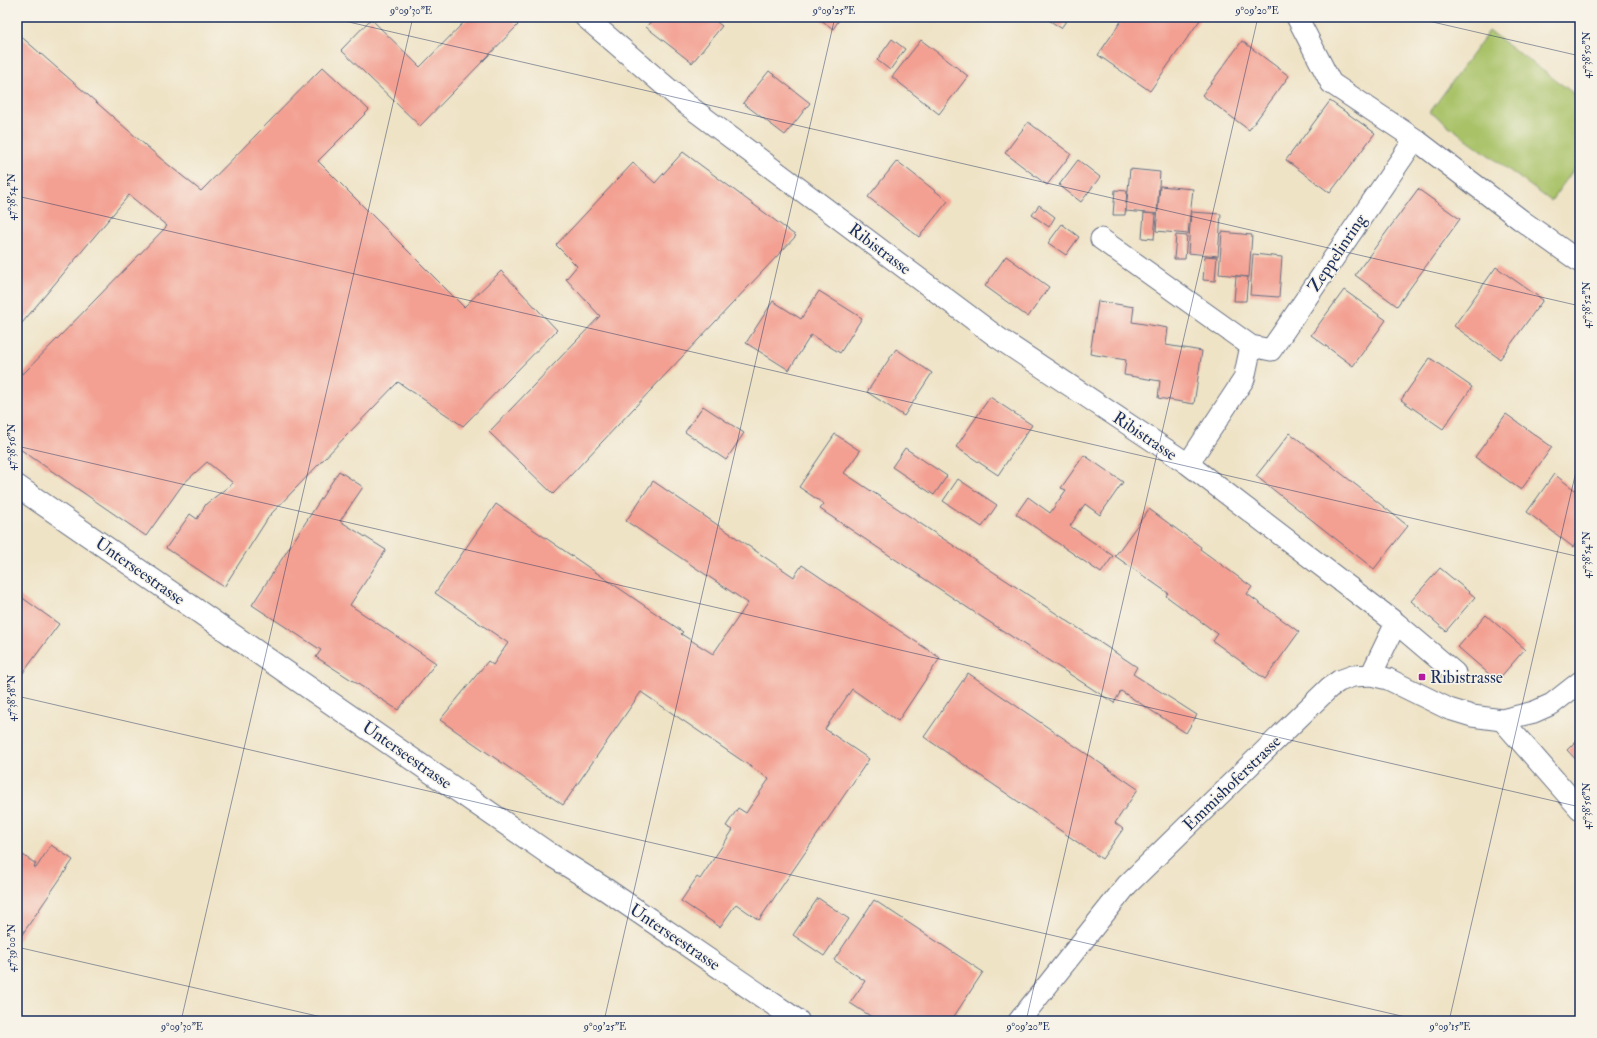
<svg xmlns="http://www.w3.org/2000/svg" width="1597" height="1038" viewBox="0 0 1597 1038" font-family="'IM FELL Double Pica',serif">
	<rect width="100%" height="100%" fill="#f7f3e8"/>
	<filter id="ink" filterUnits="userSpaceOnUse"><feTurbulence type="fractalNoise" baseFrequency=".025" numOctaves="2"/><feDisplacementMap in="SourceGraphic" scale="8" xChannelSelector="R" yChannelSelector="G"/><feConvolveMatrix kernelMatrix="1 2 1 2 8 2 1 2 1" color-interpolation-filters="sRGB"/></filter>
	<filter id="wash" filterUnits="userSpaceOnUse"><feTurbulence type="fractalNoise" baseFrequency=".012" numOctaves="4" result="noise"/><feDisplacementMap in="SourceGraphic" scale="16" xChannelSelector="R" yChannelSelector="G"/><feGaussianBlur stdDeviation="0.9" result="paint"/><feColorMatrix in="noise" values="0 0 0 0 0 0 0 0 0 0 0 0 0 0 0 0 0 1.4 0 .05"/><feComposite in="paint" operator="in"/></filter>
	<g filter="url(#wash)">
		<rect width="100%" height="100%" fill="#efe3c6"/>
		<path fill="#a9c268" stroke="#627863" d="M1489 31 1580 98V161L1551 201 1430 112Z"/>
		<g id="blocks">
			<path fill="#f3a092" d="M469 17H509L518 25 420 126 341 50 371 19 420 67Z
				M655 17H710L722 26 692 63 646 27Z
				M817 17H841L833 29Z
				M1044 17H1069L1061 28Z
				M1124 17H1202L1150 91 1098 55Z
				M17 33 160 158 201 191 323 67 369 110 318 161 464 307 501 271 557 330 463 426 398 382 270 515 224 587 166 548 190 514 197 519 206 504 233 483 207 462 183 484 146 536 17 447V370L23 374 167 226 129 195 17 329Z
				M892 39 905 49 890 70 877 60Z
				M921 40 968 76 939 114 892 77Z
				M1242 41 1289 76 1249 130 1202 95Z
				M769 71 810 103 785 135 743 103Z
				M1330 101 1375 133 1330 193 1286 160Z
				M1028 122 1071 154 1047 185 1005 153Z
				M683 152 796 236 553 494 489 432 600 316 566 279 577 266 556 245 633 163 655 183Z
				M1078 160 1100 177 1081 202 1059 185Z
				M897 161 948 201 919 237 868 197Z
				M1130 169 1160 172 1157 214 1126 211Z
				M1160 186 1193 189 1188 234 1156 231Z
				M1418 189 1460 219 1397 306 1355 275Z
				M1115 190 1127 191 1125 215H1113Z
				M1039 205 1055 217 1049 227 1032 215Z
				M1191 212 1221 214 1218 256 1188 253Z
				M1144 213 1156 214 1154 239 1142 238Z
				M1062 224 1079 237 1066 255 1048 243Z
				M1222 232 1252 235 1249 277 1219 274Z
				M1176 235 1187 236 1185 259H1174Z
				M1253 254 1282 257 1279 297 1250 295Z
				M1006 256 1049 287 1028 317 985 286Z
				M1205 256 1217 257 1215 281 1203 280Z
				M1496 267 1543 300 1500 359 1454 326Z
				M1236 276 1248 277 1246 301H1234Z
				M1344 290 1386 320 1353 366 1311 335Z
				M819 291 862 318 840 353 811 335 789 370 746 343 773 301 801 319Z
				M1098 301 1134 307 1132 322 1168 328 1166 345 1202 351 1194 404 1158 398 1160 381 1124 375 1126 360 1090 354Z
				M896 349 932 373 904 416 867 392Z
				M1430 358 1472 387 1443 429 1401 400Z
				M990 397 1032 425 998 475 956 447Z
				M703 406 744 433 726 460 685 432Z
				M1506 414 1552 447 1521 490 1475 457Z
				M1290 433 1408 526 1374 569 1256 476Z
				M835 434 860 451 844 473 1137 667 1133 674 1197 715 1186 733 1121 691 1114 703 974 612 820 509 824 504 799 487Z
				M905 448 947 476 934 495 892 467Z
				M1084 455 1123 482 1100 515 1085 504 1070 526 1113 556 1101 573 1016 514 1028 497 1050 513 1066 490 1061 488Z
				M339 471 363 487 340 521 386 550 350 605 436 663 398 710 316 657 321 650 252 605Z
				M1554 474 1580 494V538L1573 547 1527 512Z
				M958 479 997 505 982 527 943 501Z
				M653 481 794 577 802 565 940 658 898 721 852 689 825 729 869 759 759 920 736 904 720 927 681 901 697 877 700 879 733 830 726 826 738 808 746 813 769 779 641 692 563 805 440 720 488 661 493 665 508 643 435 593 496 504 683 632 681 634 713 654 748 603 626 521Z
				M1149 509 1201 547 1200 549 1252 587 1247 594 1299 632 1265 679 1213 641 1218 634 1166 596 1168 593 1115 556Z
				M1440 568 1475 597 1446 631 1411 601Z
				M17 594 59 624 17 681Z
				M1486 615 1525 649 1497 681 1458 647Z
				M968 673 1138 789 1115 823 1123 829 1102 859 924 737Z
				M1580 737V764L1567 750Z
				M51 845 73 860 17 942V851L36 864 34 867 36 868Z
				M818 898 849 919 824 956 793 935Z
				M874 900 983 972 951 1021H878L850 1003 865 981 834 960Z"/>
		</g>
	</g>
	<g filter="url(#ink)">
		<use href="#blocks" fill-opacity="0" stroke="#656e82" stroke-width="1"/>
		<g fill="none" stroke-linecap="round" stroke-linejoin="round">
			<g stroke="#656e82" stroke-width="23">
				<path id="minor" d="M585 17 686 104 997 337 1188 464 1396 623 1455 673
					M1297 17 1331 83 1415 139 1521 220 1580 262
					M1101 239 1251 346 1244 379 1188 464
					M1251 346 1271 350 1415 139
					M1371 675 1396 623
					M1502 720 1580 809
					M1019 1021 1127 885 1329 688 1339 681 1353 676 1371 675 1388 679 1449 709 1472 716 1502 720 1534 712 1552 704 1580 682"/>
			</g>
			<g stroke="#656e82" stroke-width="24">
				<path id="tertiary" d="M17 486 548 853 605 889 798 1021"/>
			</g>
			<use href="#minor" stroke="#fff" stroke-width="21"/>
			<use href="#tertiary" stroke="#fff" stroke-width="22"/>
		</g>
	</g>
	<path fill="none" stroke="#1b2f5e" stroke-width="1" stroke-opacity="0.45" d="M327 17 1580 306M1411 17 1580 56M17 196 1580 557M17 446 1580 807M17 696 1423 1021M17 947 339 1021M181 1021 413 17M604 1021 835 17M1026 1021 1258 17M1449 1021 1580 454"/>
	<rect fill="#b5179e" stroke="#f7f3e8" stroke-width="1.5" x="1418" y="673" width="8" height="8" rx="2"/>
	<g text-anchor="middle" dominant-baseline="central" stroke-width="3" stroke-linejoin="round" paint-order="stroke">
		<g font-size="17" fill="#1b2f5e" stroke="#f7f3e8">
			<text transform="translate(880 249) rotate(37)">Ribistrasse</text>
			<text transform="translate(1337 253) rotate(-56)">Zeppelinring</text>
			<text transform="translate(1145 436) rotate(34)">Ribistrasse</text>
			<text transform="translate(140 571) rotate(35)">Unterseestrasse</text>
			<text transform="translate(407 755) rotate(35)">Unterseestrasse</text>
			<text transform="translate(1232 783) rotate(-44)">Emmishoferstrasse</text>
			<text transform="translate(675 937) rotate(34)">Unterseestrasse</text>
		</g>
		<g font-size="17" fill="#1b2f5e" stroke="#f7f3e8" text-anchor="start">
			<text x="1430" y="677">Ribistrasse</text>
		</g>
	</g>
	<rect width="1597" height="1038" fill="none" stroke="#f7f3e8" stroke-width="44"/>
	<rect x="22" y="22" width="1553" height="994" fill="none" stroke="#1b2f5e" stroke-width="1.5"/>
	<g font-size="10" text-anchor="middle" fill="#1b2f5e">
		<text x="411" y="14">9°09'30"E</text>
		<text x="834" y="14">9°09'25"E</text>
		<text x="1257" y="14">9°09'20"E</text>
		<text transform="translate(1586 55) rotate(-90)" y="4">47°38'50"N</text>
		<text transform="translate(11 197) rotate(-90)" y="4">47°38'54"N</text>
		<text transform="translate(1586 305) rotate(-90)" y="4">47°38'52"N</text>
		<text transform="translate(11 447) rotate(-90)" y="4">47°38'56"N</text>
		<text transform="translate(1586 555) rotate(-90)" y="4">47°38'54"N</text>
		<text transform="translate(11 698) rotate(-90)" y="4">47°38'58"N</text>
		<text transform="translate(1586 806) rotate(-90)" y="4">47°38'56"N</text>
		<text transform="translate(11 948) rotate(-90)" y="4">47°39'00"N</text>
		<text x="182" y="1030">9°09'30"E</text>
		<text x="605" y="1030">9°09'25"E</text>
		<text x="1028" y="1030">9°09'20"E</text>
		<text x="1450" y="1030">9°09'15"E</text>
	</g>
</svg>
